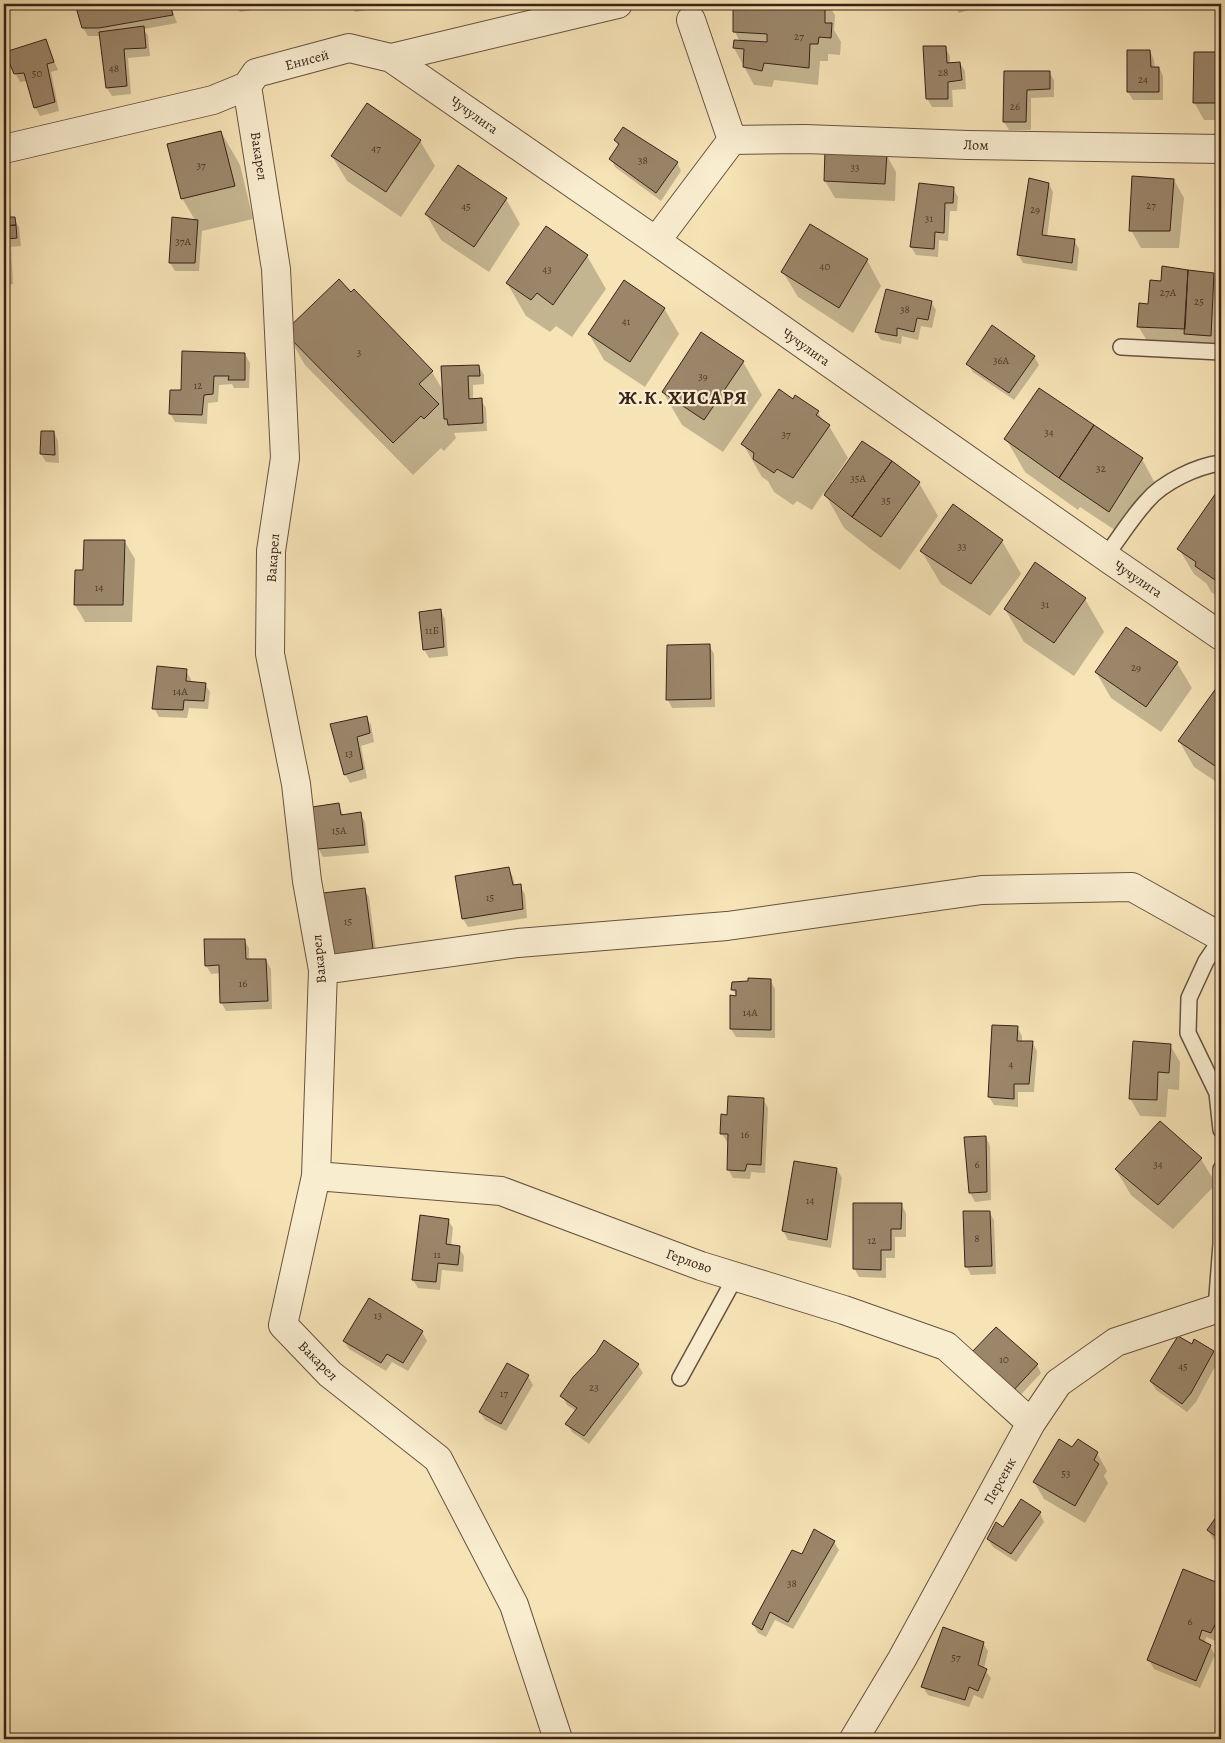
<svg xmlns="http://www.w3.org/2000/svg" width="1225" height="1743" viewBox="0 0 1225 1743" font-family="Alegreya,serif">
	<rect width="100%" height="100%" fill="#f6e3b6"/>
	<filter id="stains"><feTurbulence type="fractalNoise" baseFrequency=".004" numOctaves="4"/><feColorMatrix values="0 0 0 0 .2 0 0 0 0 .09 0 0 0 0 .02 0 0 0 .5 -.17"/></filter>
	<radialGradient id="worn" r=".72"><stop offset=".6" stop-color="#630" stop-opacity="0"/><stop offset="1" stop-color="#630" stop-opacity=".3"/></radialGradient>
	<path fill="#0003" d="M76 4H170L177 23 144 29 148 36 150 56 128 58 131 94 112 96 107 88 101 36H88L83 28Z
		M202 4H265V8L240 12 238 9 206 10Z
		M350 4H377L378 8 355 12Z
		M459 4H489L461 8Z
		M752 4H828L835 15 834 30 841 42 840 55 828 54V61H820L818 85 774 80 772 87 754 85 734 48 740 42 735 32Z
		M954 4H988L959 13Z
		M45 40 58 70 51 72 59 111 40 116 35 107 28 81 20 82 15 73Z
		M945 47 950 56V64L960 63 965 71 966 89 952 90 953 107H932L927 98Z
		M1150 51 1154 60 1155 68H1159L1163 76V100H1133L1128 92Z
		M1196 53H1221V120H1204L1194 102Z
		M1005 72H1049L1054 80V97L1031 98V130H1009L1004 122Z
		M221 132 240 165 253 219 202 231 199 271H175L170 263 195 220 182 198Z
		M615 140 677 162 681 171 661 201 615 167 611 159 619 147Z
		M420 141 435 166 401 217 347 181 332 156Z
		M886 154 896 172 895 201 835 198 825 181Z
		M1174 180 1184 198 1179 248H1141L1131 230Z
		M1049 184 1053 192 1047 237 1074 240 1079 249 1077 271 1023 263 1018 254Z
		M953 188 958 197 957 211H950L948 241 939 240 938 257 916 255 911 247Z
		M4 196 10 205 11 219H14L19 227 21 246 11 247 13 284 4 285Z
		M506 199 520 224 489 272 441 240 426 214Z
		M587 256 606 289 572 337 556 326 550 332 526 316 507 283Z
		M867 260 881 286 853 333 798 297 783 272Z
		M1213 274 1221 288 1220 353 1149 344 1138 326 1149 305 1163 282Z
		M931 302 936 310 932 328 921 326 918 340 902 336 901 344 881 340 876 332Z
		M664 308 679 334 645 387 604 360 589 334Z
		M286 332 432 372 444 392 479 366 484 375V384L473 385V400H481L486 408 487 431 454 433 456 438 444 451 441 448 413 475 305 365Z
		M701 334 743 362 762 395 723 452 682 425 663 392Z
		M245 354 250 363 249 388H234L232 384 219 385 218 402 208 403 207 424 175 422 170 413 182 391Z
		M1034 356 1039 365 1014 400 973 372 968 364Z
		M793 401 818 412 823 421 829 426 848 458 831 483 833 484 919 483 938 516 900 570 872 550 844 528 824 492 812 510 797 501 793 505 774 492 768 481 762 477 743 444Z
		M54 432 58 441 59 463 46 462 41 454Z
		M1006 439 1142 459 1156 485 1124 536 1080 507 1078 510 1025 472Z
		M1216 495 1221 498V599L1211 592 1207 584 1194 574 1179 549Z
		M1002 541 1021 574 990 616 941 584 922 552Z
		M125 542 135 559 132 622H85L75 605 84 571Z
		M1085 599 1104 632 1074 676 1024 642 1005 609Z
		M441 611 445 619 448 656 429 658 424 649Z
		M709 645 714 654 715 707 672 708 668 700V646Z
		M1177 663 1192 688 1161 732 1111 698 1096 672Z
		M186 671 191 679V683L205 684 210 692 208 709 189 708 187 718 159 717 154 708Z
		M1217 689 1221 691V785L1194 767 1179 741Z
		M366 717 371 725 374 742 361 746 367 778 350 783 345 774 332 725Z
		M338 805 344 816 360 813 365 822 369 853 323 857 318 848Z
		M508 868 513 877 515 886H520L525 894 527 918 468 927 463 919 456 877Z
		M364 889 369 897 377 958 332 955Z
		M244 940 249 948V961L266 960 271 969 272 1009 226 1011 221 1002 220 973 211 974 206 965Z
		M770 980 775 989V1038L736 1037 731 1029 737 997 732 989Z
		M1017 1027 1022 1036V1042H1032L1037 1051 1034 1092H1018V1107L994 1105 989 1097Z
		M1170 1045 1180 1062 1179 1090 1168 1089 1166 1117 1140 1116 1130 1098Z
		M763 1099 768 1108 765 1173 751 1172 750 1179 733 1178 728 1169 729 1142H727L722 1134 728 1116Z
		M986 1137 990 1146 991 1200 975 1202 970 1193 966 1138Z
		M1201 1159 1216 1184 1173 1229 1131 1195 1116 1170Z
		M837 1169 842 1178 831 1248 788 1240 783 1231Z
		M901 1204 906 1213V1237H895V1258H886V1278L859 1277 854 1268Z
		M989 1212 994 1220 996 1274 971 1275 966 1266Z
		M448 1220 453 1228 451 1246 459 1248 464 1256 463 1272 442 1270 440 1290 418 1288 413 1280Z
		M370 1300 422 1332 427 1341 408 1371 392 1362 386 1371 349 1349 344 1341Z
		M996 1329 1037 1365 1041 1373 1016 1400Z
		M1195 1341 1214 1352 1218 1361 1196 1402 1187 1412 1156 1390 1151 1382 1192 1346Z
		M508 1364 528 1376 533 1385 506 1431 485 1420 480 1412Z
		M638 1365 643 1373 589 1444 572 1432 567 1424 576 1411 567 1405 562 1396Z
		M1072 1449 1097 1453 1107 1471 1104 1476 1108 1483 1085 1523 1044 1499 1034 1482Z
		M1221 1512V1544L1213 1539 1208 1530Z
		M1040 1513 1044 1522 1016 1562 993 1547 988 1539 1003 1528Z
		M834 1542 839 1550 793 1629 775 1620 766 1637 758 1633 753 1624Z
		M1220 1585 1221 1630 1216 1641 1206 1637 1205 1643 1210 1646 1215 1655 1200 1688 1154 1669 1149 1660Z
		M983 1643 988 1651 984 1669 991 1678 983 1699 974 1695 969 1707 928 1695 923 1687Z"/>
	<path fill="#9b866a" stroke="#392218" d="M75 4H170L173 15 99 28H82Z
		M733 4H825V23H832L831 38 819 37 818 44H810L809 68 764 63 762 71 743 67 744 49 733 48 734 40 767 42V34L733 32Z
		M144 26 146 48 124 49 127 86 106 88 99 32Z
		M46 39 54 62 47 64 55 102 34 108 24 73 14 74 5 52Z
		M923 46H946L947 63 960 62 962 80 948 82V99H926Z
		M1127 50H1150L1151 67H1159V92H1127Z
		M1194 52H1221V103H1193Z
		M1004 71H1050V89L1027 90 1026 122H1003Z
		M367 103 421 140 386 192 331 156Z
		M623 127 678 162 656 193 609 159 619 144 614 140Z
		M221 131 235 186 181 199 167 144Z
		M825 150 887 153 885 184 824 181Z
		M458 165 507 198 474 247 425 214Z
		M1132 176 1174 179 1170 231H1129Z
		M1029 178 1049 183 1042 235 1075 239 1072 263 1017 255Z
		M919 183 954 187 953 203H945L944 233 935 232 934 249 910 247Z
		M4 195H5L7 217H15L16 225 4 226Z
		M172 217 198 220 195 263H169Z
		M810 224 868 259 839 308 781 272Z
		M16 225 17 238 7 239 8 275 4 276V226Z
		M546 226 588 255 553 305 537 293 531 300 506 283Z
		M1162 266 1188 270 1185 329 1137 327 1139 303 1148 304 1150 280 1161 281Z
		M1188 270 1214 273 1211 336 1184 334Z
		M339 279 351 292 354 289 433 371 419 384 439 404 424 419 421 416 393 443 284 332Z
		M624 280 665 308 630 362 588 334Z
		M886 289 932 301 928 320 917 318 914 332 897 328V336L875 332Z
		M992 325 1035 356 1009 393 966 364Z
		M701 332 744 361 704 420 662 392Z
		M182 351 245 353V380H228L229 376H214L213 394 204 395 202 415 169 414 170 390H181Z
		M479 365 480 376H468L469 399 482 398 483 423 448 425 447 419H444L441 366Z
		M1039 388 1094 425 1059 478 1004 439Z
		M779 389 793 399 795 395 819 411 816 415 830 425 793 478 777 469 774 473 753 459 754 453 741 444Z
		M1094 425 1143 458 1109 512 1059 478Z
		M41 431H54L55 455 40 454Z
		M862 441 892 461 852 517 824 495Z
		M892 461 920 482 881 537 852 517Z
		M1216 493 1221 497V580L1216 576 1215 580 1195 566 1196 562 1177 549Z
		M953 504 1003 540 971 584 920 551Z
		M84 540H125L123 605H74L75 570H83Z
		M1035 562 1086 598 1054 643 1004 609Z
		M441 609 444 647 423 650 419 612Z
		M1126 627 1178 662 1146 707 1095 672Z
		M710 644 711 699 666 700 667 645Z
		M157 666 187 669 186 681 206 683 204 701 184 700 183 710 152 709Z
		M1217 687 1221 690V770L1178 741Z
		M367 716 370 733 357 737 363 769 344 775 330 724Z
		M339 803 341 815 361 812 365 845 317 849 312 807Z
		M509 867 513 885 521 884 523 909 462 919 455 876Z
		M365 888 373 949 331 955 323 893Z
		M204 939H245L246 959H266L268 1001 220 1003 219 965 205 966Z
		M748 978 771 979V1030L730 1029V995L736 996V990H731L732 982 748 981Z
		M992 1025 1018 1026 1017 1041H1033L1029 1084H1014V1099L988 1097Z
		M1133 1041 1171 1044 1169 1073 1158 1072 1157 1100 1129 1099Z
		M728 1096 764 1098 761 1165 747 1164 745 1171 727 1170 728 1134H720L721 1114 727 1115Z
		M1160 1121 1202 1158 1158 1205 1115 1169Z
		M986 1136 987 1192 969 1193 964 1137Z
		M794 1161 837 1168 827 1240 782 1231Z
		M853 1203H902L901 1229H891V1250H881V1270L853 1269Z
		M963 1211H990L992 1266 965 1267Z
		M420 1215 449 1219 446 1244 460 1246 458 1265 438 1263 436 1282 412 1280Z
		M369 1298 423 1331 403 1363 387 1354 381 1363 343 1341Z
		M996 1327 1038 1364 1011 1393 970 1354Z
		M1178 1336 1192 1344 1194 1339 1214 1351 1191 1393 1182 1404 1150 1381Z
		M604 1340 639 1364 584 1436 565 1424 577 1408 560 1396 573 1377 596 1353Z
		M507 1363 529 1375 501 1424 479 1412Z
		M1059 1439 1072 1447 1078 1439 1098 1452 1094 1460 1099 1464 1075 1506 1033 1482Z
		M1021 1499 1041 1512 1011 1554 987 1539 996 1522 1003 1527Z
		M1221 1510V1540L1207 1530Z
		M814 1529 835 1541 788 1622 770 1612 762 1630 752 1624 792 1550 802 1554Z
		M1183 1569 1221 1584 1217 1597 1221 1598V1612L1211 1633 1202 1630 1199 1639 1211 1645 1196 1681 1147 1660Z
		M943 1627 984 1642 978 1665 987 1669 978 1691 969 1687 965 1700 921 1687Z"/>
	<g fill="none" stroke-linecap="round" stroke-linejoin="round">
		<g stroke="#685240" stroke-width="18">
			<path id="lane" d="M1121 347 1221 352
				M1109 559 1110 550C1122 534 1133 516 1147 501 1163 482 1197 466 1221 463
				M1221 939 1206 961 1189 998 1188 1033 1217 1093 1221 1130
				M1216 1309 1221 1244V1169
				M680 1378 736 1276"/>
		</g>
		<g stroke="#685240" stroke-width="30">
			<path id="street" d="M691 20 732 140
				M391 58 656 241 1109 559 1221 636
				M247 86 276 269 285 458 271 551 270 654 296 784 307 881 323 970 316 1176 283 1325 330 1374 438 1459 514 1605 558 1739
				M4 149 213 100 247 86 256 73 349 48 391 58 618 4
				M656 241 732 140 805 139 968 145 1221 149
				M323 970 518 943 727 926 982 890 1132 887 1221 937
				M316 1176 501 1191 701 1266 844 1310 946 1346 1031 1423
				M854 1739 902 1659 1031 1423 1058 1383 1116 1342 1216 1309H1221"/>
		</g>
		<use href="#lane" stroke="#f9edd0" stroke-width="15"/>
		<use href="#street" stroke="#f9edd0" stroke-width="28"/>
	</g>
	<g text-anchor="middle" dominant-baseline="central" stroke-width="4.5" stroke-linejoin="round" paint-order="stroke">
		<g font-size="11" fill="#523b2c">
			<text x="799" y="36">27</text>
			<text x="114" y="68">48</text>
			<text x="943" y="72">28</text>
			<text x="37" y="73">50</text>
			<text x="1143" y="79">24</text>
			<text x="1015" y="106">26</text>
			<text x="376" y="148">47</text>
			<text x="643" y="160">38</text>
			<text x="201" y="165">37</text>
			<text x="855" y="167">33</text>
			<text x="1151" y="205">27</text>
			<text x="466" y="206">45</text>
			<text x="1035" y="209">29</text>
			<text x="929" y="218">31</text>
			<text x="183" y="241">37А</text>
			<text x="825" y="266">40</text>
			<text x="547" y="269">43</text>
			<text x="1168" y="292">27А</text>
			<text x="1199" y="301">25</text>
			<text x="905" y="309">38</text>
			<text x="626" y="321">41</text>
			<text x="359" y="352">3</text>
			<text x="1001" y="360">36А</text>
			<text x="703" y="376">39</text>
			<text x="198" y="385">12</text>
			<text x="1049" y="432">34</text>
			<text x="786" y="434">37</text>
			<text x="1101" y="468">32</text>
			<text x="858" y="478">35А</text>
			<text x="886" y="500">35</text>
			<text x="962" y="546">33</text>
			<text x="99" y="587">14</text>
			<text x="1045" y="604">31</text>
			<text x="432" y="630">11Б</text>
			<text x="1136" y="667">29</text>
			<text x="180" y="691">14А</text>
			<text x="349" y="753">13</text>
			<text x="339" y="830">15А</text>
			<text x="490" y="897">15</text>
			<text x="348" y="921">15</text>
			<text x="243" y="983">16</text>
			<text x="750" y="1012">14А</text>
			<text x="1011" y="1064">4</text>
			<text x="745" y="1134">16</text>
			<text x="977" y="1164">6</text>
			<text x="1158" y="1164">34</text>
			<text x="810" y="1200">14</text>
			<text x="977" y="1238">8</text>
			<text x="872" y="1240">12</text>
			<text x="437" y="1254">11</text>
			<text x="378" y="1315">13</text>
			<text x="1004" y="1359">10</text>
			<text x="1183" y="1366">45</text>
			<text x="594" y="1387">23</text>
			<text x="504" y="1393">17</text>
			<text x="1066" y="1473">53</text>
			<text x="792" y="1583">38</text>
			<text x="1190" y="1621">6</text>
			<text x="956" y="1657">57</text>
		</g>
		<g font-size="14" fill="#392218" stroke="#f9edd0">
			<text transform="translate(307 60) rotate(-15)">Енисей</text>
			<text transform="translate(474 115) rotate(35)">Чучулига</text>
			<text transform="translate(976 145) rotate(1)">Лом</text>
			<text transform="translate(259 156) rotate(81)">Вакарел</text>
			<text transform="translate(806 347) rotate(35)">Чучулига</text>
			<text transform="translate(273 558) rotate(-86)">Вакарел</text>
			<text transform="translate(1138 579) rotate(34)">Чучулига</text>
			<text transform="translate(319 959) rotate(-96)">Вакарел</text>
			<text transform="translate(689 1261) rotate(19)">Герлово</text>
			<text transform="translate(318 1361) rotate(45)">Вакарел</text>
			<text transform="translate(1000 1481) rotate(-61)">Персенк</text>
		</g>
		<g font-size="19" font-weight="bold" letter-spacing="1" fill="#392218" stroke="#f9edd0">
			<text x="683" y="398">Ж.К. ХИСАРЯ</text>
		</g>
	</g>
	<rect width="1225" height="1743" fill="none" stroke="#f6e3b6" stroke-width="20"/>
	<rect x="5" y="5" width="1215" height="1733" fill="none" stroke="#392218" stroke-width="2.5"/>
	<rect x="10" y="10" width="1205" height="1723" fill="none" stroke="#392218"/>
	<rect width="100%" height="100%" filter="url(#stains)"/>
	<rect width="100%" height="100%" fill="url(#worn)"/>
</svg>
